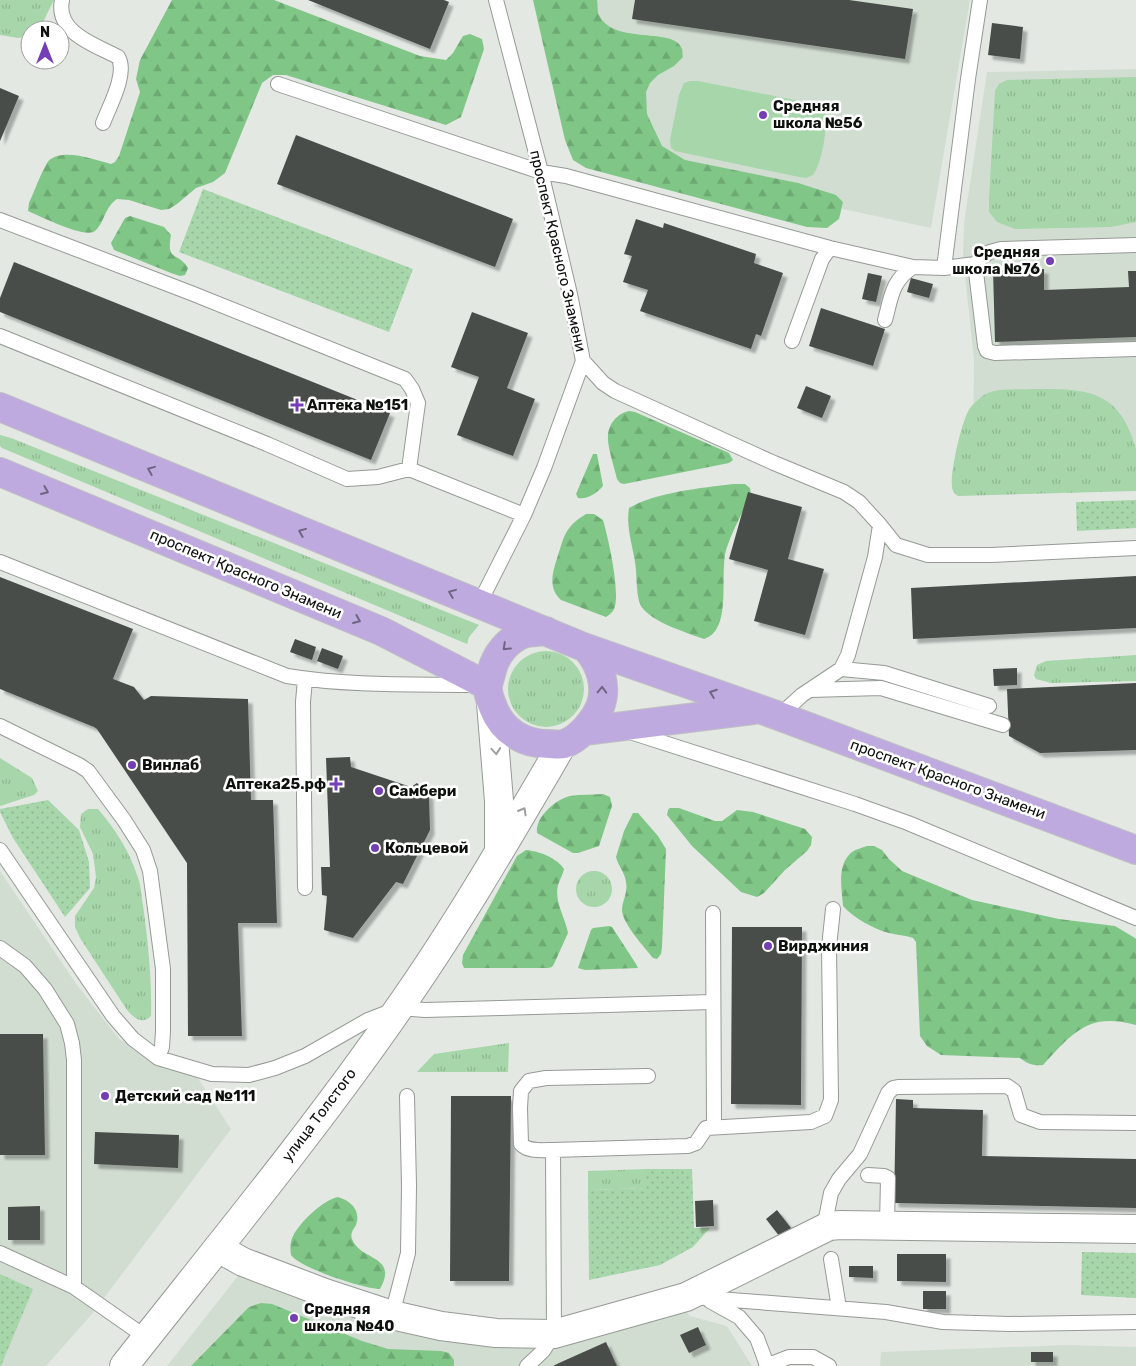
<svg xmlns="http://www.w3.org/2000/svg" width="1136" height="1366" viewBox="0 0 1136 1366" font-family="Rubik,sans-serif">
	<defs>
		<pattern id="grass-tufts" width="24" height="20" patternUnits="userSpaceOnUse" patternTransform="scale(1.25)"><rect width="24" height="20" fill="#a6d6a9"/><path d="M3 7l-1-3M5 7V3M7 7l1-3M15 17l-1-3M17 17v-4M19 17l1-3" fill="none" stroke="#8eb790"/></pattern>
		<pattern id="forest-firs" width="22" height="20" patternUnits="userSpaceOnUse" patternTransform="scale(1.25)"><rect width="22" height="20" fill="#80c686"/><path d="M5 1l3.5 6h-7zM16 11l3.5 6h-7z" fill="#6da972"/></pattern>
		<pattern id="park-dots" width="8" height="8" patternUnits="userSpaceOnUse" patternTransform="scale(1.25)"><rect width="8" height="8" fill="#a6d6a9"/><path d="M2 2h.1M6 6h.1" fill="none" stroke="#8eb790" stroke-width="1.8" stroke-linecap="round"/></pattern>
		<filter id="shadow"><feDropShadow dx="4.5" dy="4.5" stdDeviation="1" flood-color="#0004"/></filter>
	</defs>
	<rect width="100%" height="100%" fill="#e3e8e3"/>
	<path fill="#d2ddd2" d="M548 0H970L931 228 583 153Z
		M1136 69V459L973 446 974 360 963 256 964 223 987 72Z
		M0 871 77 985 119 1039 153 1057 188 1063 231 1129 92 1314 46 1366H0Z
		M245 1267 324 1298 555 1327 673 1296 690 1316 727 1326 752 1366H167Z
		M1068 1345 1136 1347V1366H880L881 1352Z"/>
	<path fill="url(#grass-tufts)" d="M0 0H54L41 26 37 30H30V36L18 38 0 35Z
		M1136 77V222L1111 227 1015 229 997 222 989 212V199L995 91 999 84 1007 80Z
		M1030 389C1084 389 1119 387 1136 449 1136 459 1136 479 1136 491L958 496C954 493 952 491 952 486 950 472 962 419 970 408 973 404 978 400 981 397 994 387 1015 390 1030 389Z
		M0 435 11 438 479 625 469 637 467 644 2 448 0 446Z
		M508 689a38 38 0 1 1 76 0a38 38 0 1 1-76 0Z
		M1136 655V681L1051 683 1036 679 1034 675 1037 665 1046 661Z
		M0 758 32 778 38 791 34 795 0 806Z
		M88 809H98C115 829 129 850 137 875 141 884 141 895 143 905 148 942 152 979 151 1016 142 1025 134 1018 127 1010L80 938 75 927V916L94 888 96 877 93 854 80 827 81 814Z
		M576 889a18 18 0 1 1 36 0a18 18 0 1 1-36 0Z
		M509 1043 508 1072H417L434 1054Z
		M646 1169 647 1188 588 1190V1171Z"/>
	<path fill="url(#forest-firs)" d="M172 0H274L420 56 446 60 453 53 463 36 470 34 482 39 484 49 461 117 446 125 286 75H273L262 83 225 173 213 182 196 188 177 204 169 209 161 210 129 200 117 199C104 208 105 222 95 231 85 239 40 216 28 211L29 203C35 190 40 175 47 163 59 146 95 160 111 164L115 162 119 156 140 92 136 79 140 60Z
		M533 0H597C598 4 597 12 599 15 614 46 675 26 682 49 683 52 682 54 683 57L674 66 658 75 650 83 646 92 647 114 662 146 685 160 798 183 836 195 843 202 839 219 827 228 807 227 586 168 573 160 565 140Z
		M130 216 164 227 171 235C166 263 178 251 188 268L185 275 180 276 171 273 114 250 111 243 125 218Z
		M629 411 635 412 729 453 733 460 729 463 624 484 620 483 617 479C615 469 607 446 608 436 608 424 618 413 629 411Z
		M593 454H597L603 486C597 493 587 500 578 498L576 494Z
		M733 484H745L750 488 751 495C743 512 733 529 727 547 718 571 734 630 704 639 688 633 643 620 639 601 636 588 637 574 635 562 632 543 626 527 629 508 656 492 702 488 733 484Z
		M586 514H594L603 520C608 537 621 594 614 609 612 613 609 615 606 617L561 600C546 586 554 569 559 552 561 546 563 538 566 533 571 524 578 519 586 514Z
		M603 794 610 797 612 806 599 846 578 853H573L537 833C535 817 556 799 570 796 581 794 592 795 603 794Z
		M670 808H679L715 821H722L737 810 753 812 805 829 812 837 811 845 807 851 785 870 764 893 757 897 741 892 692 846 667 815 668 810Z
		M633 813H638L658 836 666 849 662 947 661 954 657 959 653 958C645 948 621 922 622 909 623 899 628 892 626 882 625 872 618 866 616 857L624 831Z
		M867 846H874L882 850 889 859 902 871 972 900 1059 919 1115 926 1135 938 1136 939V1025C1088 1012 1073 1033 1043 1065 1033 1066 1028 1064 1020 1058L941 1055 927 1046 920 1036 916 942 913 938C905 935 897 935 889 933 873 929 854 918 843 906 842 889 836 865 852 852 856 849 862 848 867 846Z
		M526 850C539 851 557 858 564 869 563 874 560 879 558 885 554 902 565 917 568 933L554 964 552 967 548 968H464L462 963 463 955 517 856Z
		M609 926 612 927 636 964 638 968 585 970 578 968 591 930 593 928Z
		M338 1197C351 1201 361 1210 356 1225 353 1230 350 1233 352 1239 360 1261 399 1255 380 1289 364 1289 300 1268 291 1255 290 1249 290 1242 293 1236 300 1222 323 1200 338 1197Z
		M261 1303 272 1304 362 1341 388 1349 441 1351 449 1353 454 1360V1366H191L249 1307Z"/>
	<path fill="url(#park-dots)" d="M203 189 413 269 389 332 179 252Z
		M1136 500V528L1077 531 1076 502Z
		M48 800 79 830 89 862 90 888 65 917 13 838 0 812V809Z
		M646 1169H692L694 1228H710L693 1247 660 1265 589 1280 588 1190 646 1188Z
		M1082 1252 1136 1253V1298L1081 1295Z
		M0 1274 33 1289 1 1366H0Z"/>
	<path fill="#a6d6a9" d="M690 81H698L810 103 824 109C829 124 822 163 813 175L806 178 799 177 675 151 671 148 670 140 679 95 684 83Z"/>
	<path fill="#494d49" filter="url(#shadow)" d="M308 0H444L449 2 430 49Z
		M635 0H849L913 9 905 59 632 19Z
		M992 23 1023 27 1020 59 988 55Z
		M0 88 19 96 0 141Z
		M296 135 513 219 495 267 277 184Z
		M636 219 663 228 664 223 756 254 754 263 783 273 761 336 756 334 751 349 640 311 648 290 623 282 632 256 624 254Z
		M14 262 390 413 371 460 0 312V298Z
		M1044 269V290L1129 287 1128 271H1136V337L995 342 993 270Z
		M868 273 882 276 876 302 862 299Z
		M911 278 933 284 929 298 907 292Z
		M821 308 885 329 873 366 809 346Z
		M472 312 528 333 507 388 535 399 513 456 457 435 479 377 451 367Z
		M806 386 831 396 822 418 797 408Z
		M748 492 802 507 788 559 824 569 805 635 754 621 768 570 729 559Z
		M1136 576V628L913 639 911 588Z
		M0 577 133 629 113 679 134 687 144 700 151 696 248 699 251 800H273L277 923H238L242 1036H188L187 863 97 729 94 727 0 689Z
		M295 639 316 647 312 660 290 652Z
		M322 648 343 656 338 669 317 661Z
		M1017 668V685L994 686 993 669Z
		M1136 683V750L1040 753 1009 736 1007 689Z
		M350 757 351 767 411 787 417 783 429 795 430 830 403 884 396 882 353 938 324 930 327 896 322 895 321 867H330L326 758Z
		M732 927H802L801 1105 731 1104Z
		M0 1034H43L45 1155H0Z
		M451 1096H511L509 1281H450Z
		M896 1099 913 1100V1108L983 1110 982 1156 1136 1159V1208L894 1203Z
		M95 1132 179 1135 178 1168 94 1164Z
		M713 1200 714 1226 696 1227 695 1201Z
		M40 1206V1240H8V1207Z
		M777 1210 791 1228 780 1237 766 1219Z
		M897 1254H946V1282L897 1281Z
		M849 1266H873V1278L849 1277Z
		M923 1291H946V1309H923Z
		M698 1327 706 1345 689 1353 680 1335Z
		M606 1342 617 1366H553L559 1363Z
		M1031 1352H1053V1362H1031Z"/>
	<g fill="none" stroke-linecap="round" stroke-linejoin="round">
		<g stroke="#959a95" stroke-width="16">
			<path id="service" d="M62 0C55 33 96 45 118 57 128 73 109 107 103 123
				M278 84 541 172 566 176 830 248 913 267 944 268 975 264 983 256 990 252 1001 249 1136 245
				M0 220 191 293 405 379 412 389 418 403 409 469 524 515
				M975 264 985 346 987 351 995 353 1136 349
				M944 268 968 79 980 0
				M885 320C891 298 892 280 913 267
				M0 336 267 444 347 479 378 477 409 469
				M792 341 822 259 830 248
				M583 361 603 383 615 391 774 463 844 492 859 502 880 525
				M0 562 287 676C348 686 413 684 475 685
				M479 604 524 515 544 468 583 361 570 294 541 172 496 0
				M841 669 884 673 989 706
				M305 679 303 702 305 888
				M810 690 881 688 1003 725
				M779 716 802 695 841 669 848 655 875 557 880 525 896 545 928 555H991L1136 548
				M0 726 79 765 88 771 124 820 143 850 150 871 163 969V1031L162 1047 158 1058 212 1074 249 1075 275 1068 305 1056 368 1020 399 1008 425 1010 713 1002
				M630 732 855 804 908 823 1136 918
				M0 850 113 1016 133 1039 158 1058
				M713 913 714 1127
				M0 948 25 966 45 989 67 1024 72 1043 74 1060V1287
				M553 1150C542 1150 528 1152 521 1144L520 1108 521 1091 529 1081 546 1078 648 1076
				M868 1175 884 1176 888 1178 887 1225
				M824 1228 831 1193 839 1179 860 1154 888 1093 893 1088 898 1087 1007 1086 1014 1091 1021 1115 1040 1122 1136 1123
				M0 1253 74 1287 147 1338
				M831 1259 839 1308
				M693 1297 886 1312 943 1322 1010 1324 1136 1322
				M710 1301 739 1317 757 1338 767 1365
				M392 1315 408 1253 409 1186 407 1096
				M527 1366 543 1351 554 1334 553 1150 688 1146 696 1143 706 1128 811 1122 825 1116 831 1100 829 947 833 909
				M766 1366 789 1357H813L829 1366"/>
		</g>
		<g stroke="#959a95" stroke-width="30">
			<path id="minor" d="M218 1248 243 1262 325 1293 392 1315 441 1326 496 1333 554 1334 686 1297 829 1226 840 1225 1136 1229"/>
		</g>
		<g stroke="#959a95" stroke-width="30">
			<path id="secondary" d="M491 703 499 801V851
				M124 1366C217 1248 313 1132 399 1008 458 924 510 834 562 745"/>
		</g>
		<g stroke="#c0c1c0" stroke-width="30">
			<path id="primary" d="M0 407 586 648 779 716 1136 850
				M0 472 381 631 488 686
				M546 631C539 632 530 632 523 634 508 640 496 654 492 670 491 675 489 680 488 685 487 692 490 700 493 707 502 731 523 744 549 744 553 744 559 745 564 744 579 739 594 721 600 707 608 687 600 663 586 648
				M584 731 753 710"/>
		</g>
		<use href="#service" stroke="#fff" stroke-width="14"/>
		<use href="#minor" stroke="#fff" stroke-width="28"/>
		<use href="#secondary" stroke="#fff" stroke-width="28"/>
		<use href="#primary" stroke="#bfaae0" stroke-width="28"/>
	</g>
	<defs><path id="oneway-chevron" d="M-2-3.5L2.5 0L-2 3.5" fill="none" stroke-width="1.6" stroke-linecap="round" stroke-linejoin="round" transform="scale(1.25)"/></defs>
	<g stroke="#6f6582">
		<use href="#oneway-chevron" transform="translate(151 470) rotate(-158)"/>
		<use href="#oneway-chevron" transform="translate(45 491) rotate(23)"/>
		<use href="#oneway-chevron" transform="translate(302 532) rotate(-158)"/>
		<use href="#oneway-chevron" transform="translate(452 593) rotate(-158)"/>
		<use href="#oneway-chevron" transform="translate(357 620) rotate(23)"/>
		<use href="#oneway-chevron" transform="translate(506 647) rotate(136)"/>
		<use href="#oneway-chevron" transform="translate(602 690) rotate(-88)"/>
		<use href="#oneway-chevron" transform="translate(713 693) rotate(-160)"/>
	</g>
	<g stroke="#9f9f9f">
		<use href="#oneway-chevron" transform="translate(496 751) rotate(85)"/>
		<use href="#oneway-chevron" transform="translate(523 811) rotate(-60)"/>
	</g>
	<g fill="#743eb5" stroke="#fff" stroke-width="2">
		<circle cx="763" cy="115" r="5"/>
		<circle cx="1050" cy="261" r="5"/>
		<path d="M294.5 397.5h5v5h5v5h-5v5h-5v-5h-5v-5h5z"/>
		<circle cx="132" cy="765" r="5"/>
		<path d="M333.5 776.5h5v5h5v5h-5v5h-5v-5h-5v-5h5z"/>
		<circle cx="379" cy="791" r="5"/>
		<circle cx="375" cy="848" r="5"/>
		<circle cx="768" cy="946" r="5"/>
		<circle cx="105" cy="1096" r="5"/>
		<circle cx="294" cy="1318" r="5"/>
	</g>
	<g text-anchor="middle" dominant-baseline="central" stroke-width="5" stroke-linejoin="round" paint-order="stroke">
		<g font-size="15" font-weight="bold" fill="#0e100e" stroke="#fff" text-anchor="start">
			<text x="773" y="106">Средняя<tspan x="773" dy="17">школа №56</tspan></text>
			<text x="1040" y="252" text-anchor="end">Средняя<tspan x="1040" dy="17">школа №76</tspan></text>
			<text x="307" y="405">Аптека №151</text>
			<text x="142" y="765">Винлаб</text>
			<text x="326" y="784" text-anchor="end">Аптека25.рф</text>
			<text x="389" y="791">Самбери</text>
			<text x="385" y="848">Кольцевой</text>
			<text x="778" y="946">Вирджиния</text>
			<text x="115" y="1096">Детский сад №111</text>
			<text x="304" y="1309">Средняя<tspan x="304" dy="17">школа №40</tspan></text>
		</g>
		<g font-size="15" fill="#0e100e" stroke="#fff">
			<text transform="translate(558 251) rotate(77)">проспект Красного Знамени</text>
			<text transform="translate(246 574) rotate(23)">проспект Красного Знамени</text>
			<text transform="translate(948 779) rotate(20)">проспект Красного Знамени</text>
			<text transform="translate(319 1115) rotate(-53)">улица Толстого</text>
		</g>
	</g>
	<g transform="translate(45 45)"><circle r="24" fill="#ffffff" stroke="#9f9f9f"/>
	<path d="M0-4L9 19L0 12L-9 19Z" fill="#743eb5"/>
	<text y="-8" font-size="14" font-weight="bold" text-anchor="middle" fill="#0e100e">N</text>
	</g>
</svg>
